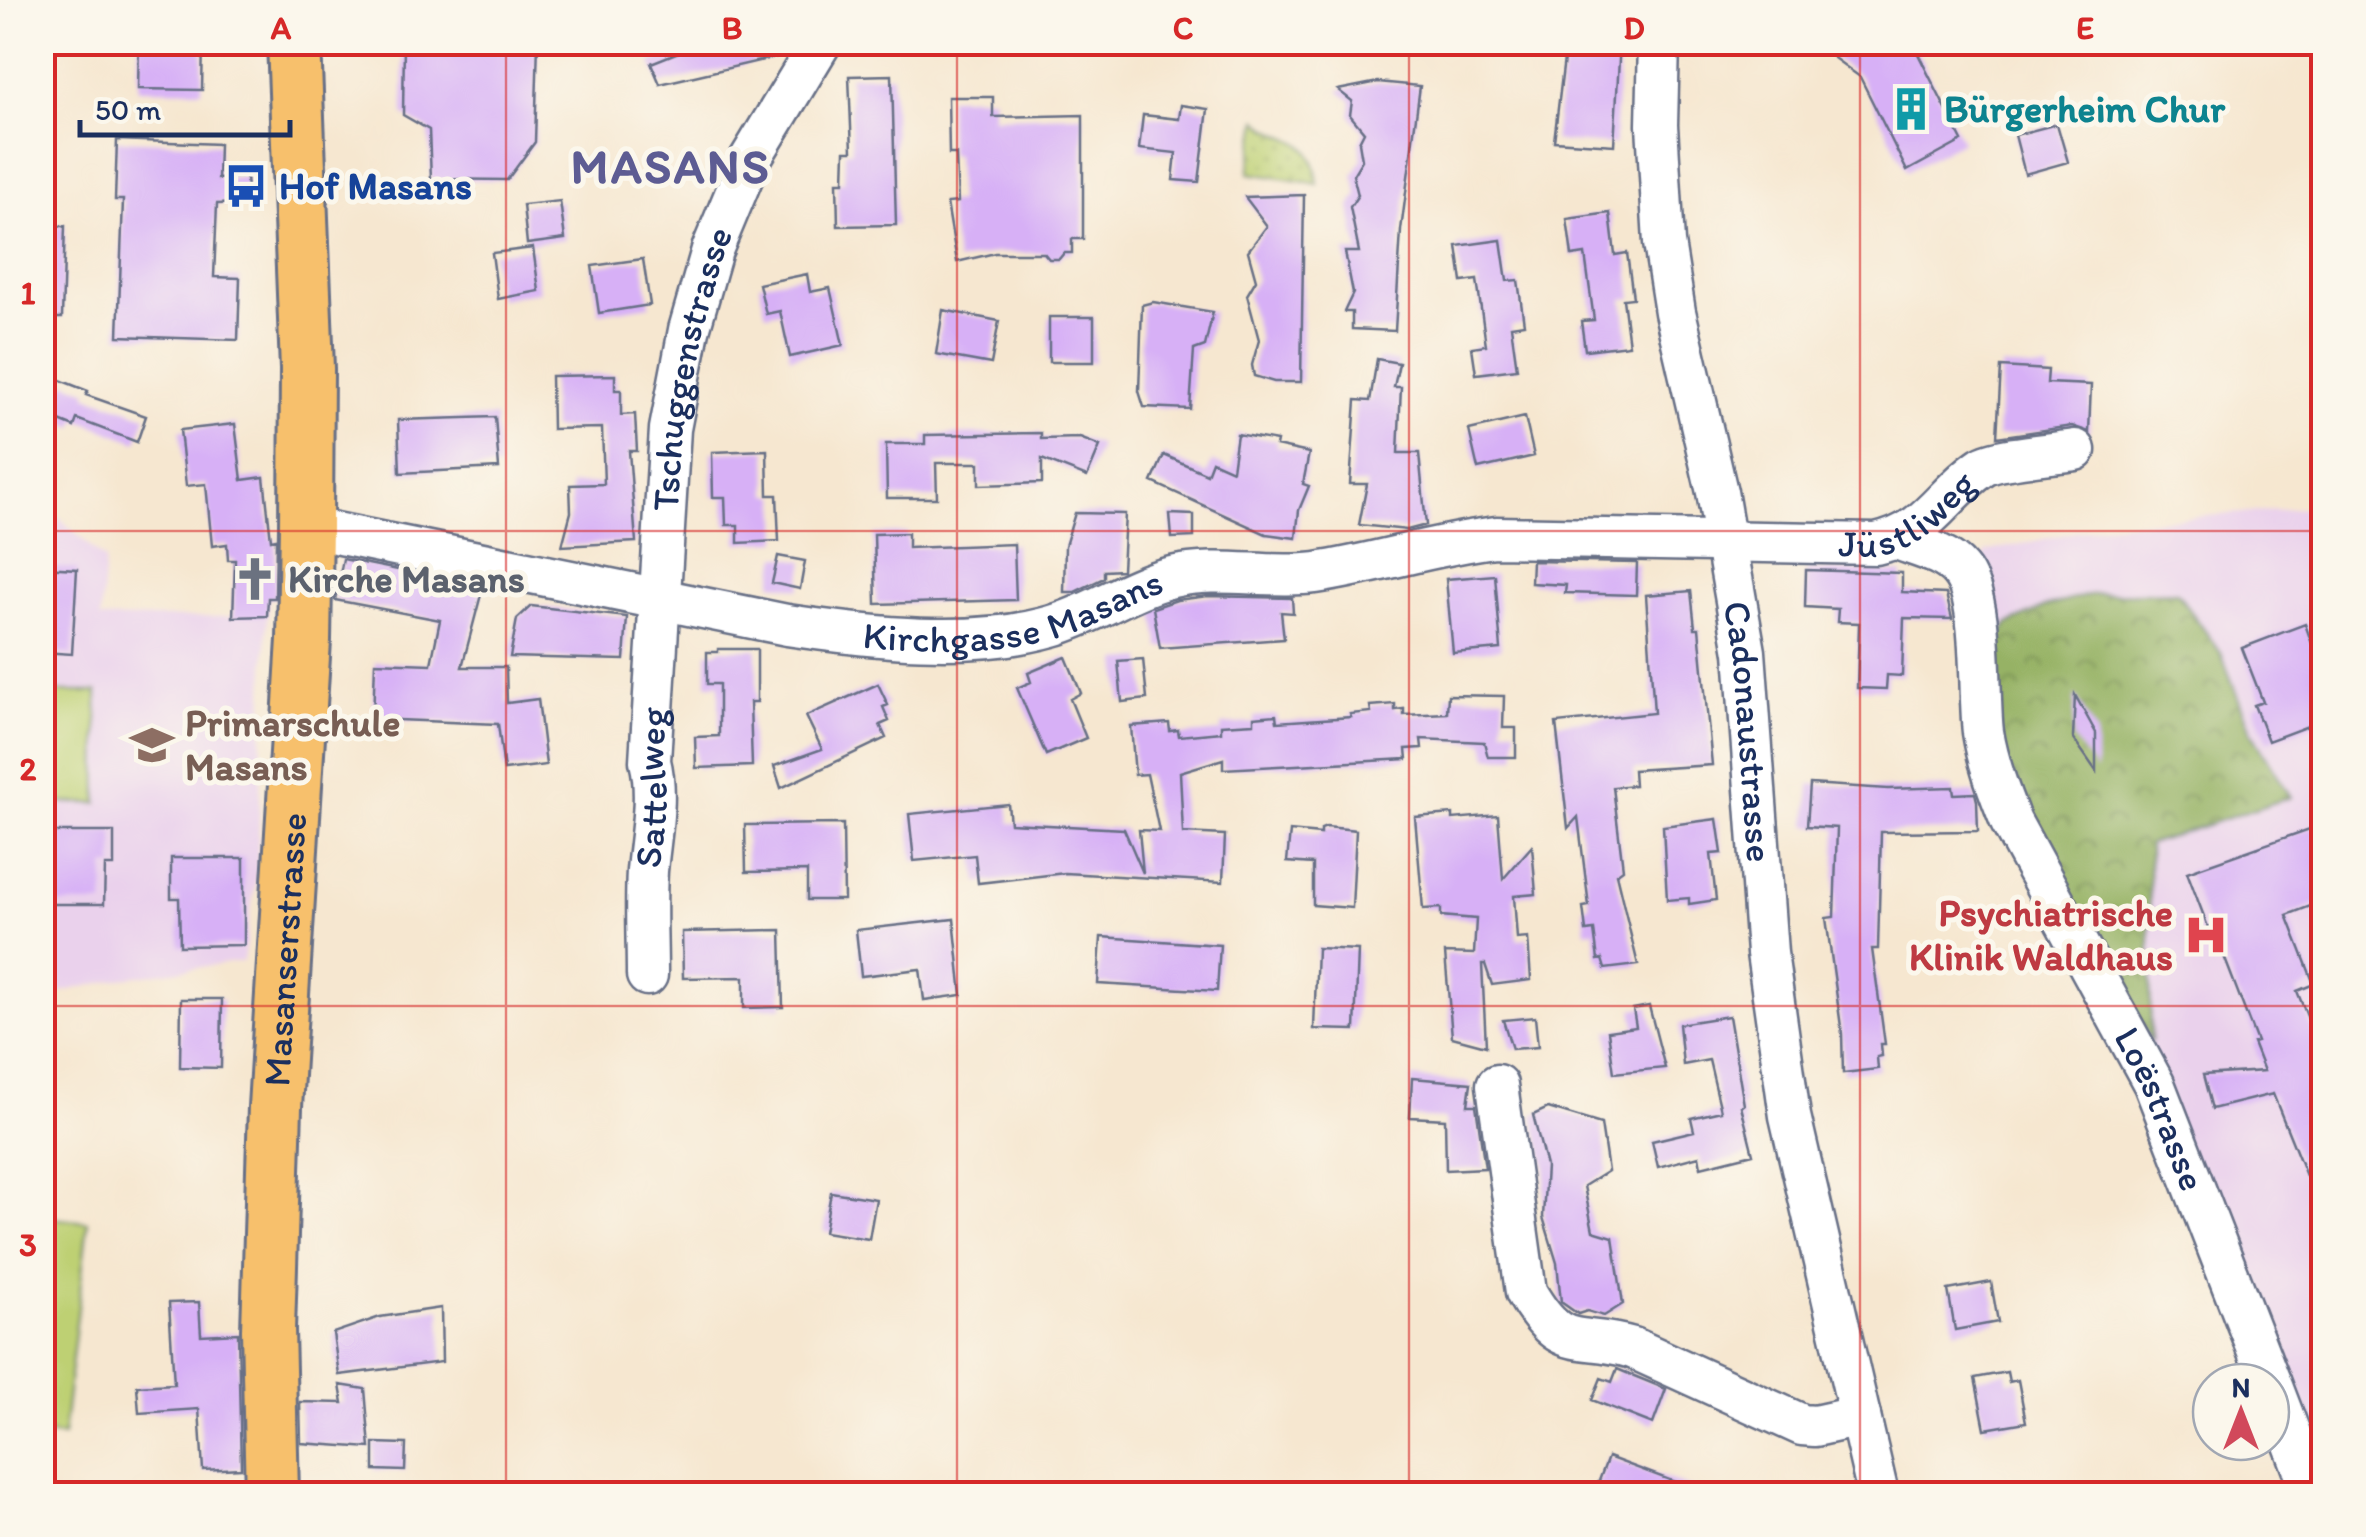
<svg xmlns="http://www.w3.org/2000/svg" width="2366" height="1537" viewBox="0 0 2366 1537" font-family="Itim,sans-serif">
	<defs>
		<pattern id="forest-crowns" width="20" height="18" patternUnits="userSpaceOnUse" patternTransform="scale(2.5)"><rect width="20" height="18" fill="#96b265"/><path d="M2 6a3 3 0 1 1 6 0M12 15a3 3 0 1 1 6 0" fill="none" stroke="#7a9156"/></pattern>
		<pattern id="park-dots" width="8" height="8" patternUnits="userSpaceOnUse" patternTransform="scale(2.5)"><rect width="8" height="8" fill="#bed073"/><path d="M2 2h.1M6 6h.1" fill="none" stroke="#a3b366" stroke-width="1.8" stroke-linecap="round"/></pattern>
	</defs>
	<rect width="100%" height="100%" fill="#fbf7ec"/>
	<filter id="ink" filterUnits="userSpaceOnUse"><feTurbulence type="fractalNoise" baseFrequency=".01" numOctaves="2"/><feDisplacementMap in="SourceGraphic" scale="20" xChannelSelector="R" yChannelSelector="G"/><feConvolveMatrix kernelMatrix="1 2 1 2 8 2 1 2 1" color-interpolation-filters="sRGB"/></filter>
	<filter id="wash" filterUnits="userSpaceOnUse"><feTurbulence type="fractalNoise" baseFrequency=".0048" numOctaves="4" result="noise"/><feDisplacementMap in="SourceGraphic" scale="40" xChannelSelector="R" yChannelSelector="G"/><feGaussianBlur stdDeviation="2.25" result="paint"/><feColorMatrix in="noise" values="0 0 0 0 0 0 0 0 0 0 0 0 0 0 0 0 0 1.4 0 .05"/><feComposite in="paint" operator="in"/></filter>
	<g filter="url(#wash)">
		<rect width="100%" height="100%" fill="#f6e7d0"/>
		<path fill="#ead1ec" d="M2323 506V1494L2014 796 1980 578 1985 552 2112 524Z
			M42 511 55 514 105 560 100 619 267 616 257 871 243 961 124 978 43 996Z"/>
		<path fill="#bed073" stroke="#6c8068" stroke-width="2.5" d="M43 692H97L98 803H43Z
			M43 1217 88 1222 63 1436 43 1434Z"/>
		<path fill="url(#forest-crowns)" stroke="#587062" stroke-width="2.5" d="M2177 592 2221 653 2252 733 2291 797 2149 844 2151 1042 2014 796 1992 703 1990 649 2008 625 2045 607 2093 594Z"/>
		<path fill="url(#park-dots)" stroke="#6c8068" stroke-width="2.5" d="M1258 120C1290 148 1312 130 1318 184L1249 173Z"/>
		<g id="blocks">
			<path fill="#d7b0f6" d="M139 42H203L202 90 138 89Z
				M404 42H538L535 142 507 180 431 179 429 130 403 115Z
				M683 42H793L785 55 660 84 651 63 684 50Z
				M1566 42H1620L1614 145 1554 141Z
				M1812 42H1912L1962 141 1907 171 1860 77Z
				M892 75 896 225 838 226 837 182H844L845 151H852L849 76Z
				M1378 82 1420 86 1401 230 1395 331 1352 329V312H1344L1353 293 1345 252H1359L1350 207 1358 195 1353 175 1362 160 1359 142 1364 132 1350 115 1352 101 1338 90Z
				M948 97H993V117L1083 115V239H1072V253H1064L1059 259H1049L1044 253H995L957 262 947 203 958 202 956 154H949Z
				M1181 105 1208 109 1199 182 1173 180 1176 153 1139 149 1143 115 1179 119Z
				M2057 124 2068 162 2025 174 2015 135Z
				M117 140 219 144 218 179 246 177 248 203 217 204 214 277 240 278 238 340 118 336 123 200H115Z
				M1304 195 1301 382H1274L1254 376 1252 365 1259 340 1247 295 1256 280 1248 251 1267 226 1245 197Z
				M560 201 565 239 527 244 523 205Z
				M1610 213 1615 255 1627 253 1633 298 1623 299 1629 345 1585 350 1581 321 1594 320 1585 254 1572 256 1567 219Z
				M42 226H65L62 318H42Z
				M1501 240 1507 281 1518 280 1524 324 1511 326 1517 369 1476 374 1472 347 1486 345 1477 280 1462 282 1457 246Z
				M533 248 539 291 498 299 492 253Z
				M643 259 650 305 599 313 592 266Z
				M807 274 810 292 830 288 843 345 790 357 780 311 766 314 759 284Z
				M1153 302 1213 312 1205 346 1194 350 1190 409 1144 407 1139 391 1142 305Z
				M943 310 999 321 991 364 936 354Z
				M1049 317H1094V362H1049Z
				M1377 359 1399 363 1394 387H1401L1398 453H1419L1426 525 1407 530 1359 525 1367 484H1350L1356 400 1370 401Z
				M2001 367 2048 370 2047 383 2091 385 2089 432 2072 426 1997 437Z
				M42 373 88 391 86 395 146 416 137 442 77 419 74 427 42 414Z
				M615 375V390H621V415L635 414 637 451H629L636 542 562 546 571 512 570 485 604 484 602 428 552 429 551 376Z
				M495 417 499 468 400 473 398 420Z
				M1525 417 1534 456 1478 469 1469 430Z
				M235 424 242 480 264 477 271 540 276 539 275 598H268L267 616 233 617 235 560H228L227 544 212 546 206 484 186 486 180 430Z
				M1041 433V439L1080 438 1100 446 1087 477 1042 459V483L979 485V463H936L937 498H887L886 444H925V435Z
				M1237 434 1277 441 1276 446 1309 453 1303 484 1309 486 1299 510 1296 538 1266 534 1152 482 1164 455 1207 474 1212 461 1232 470Z
				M767 450 768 495H777L779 541 738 543V525H726L725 497H713L712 452Z
				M1075 513 1125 514 1122 570 1104 571V578L1075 592H1064L1065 546Z
				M1170 514 1194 515V537L1172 538Z
				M908 533V548L1014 544 1016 600 876 604 874 534Z
				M778 556 805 561 800 589 772 583Z
				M343 559 483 587 462 667H506L507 703 538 699 546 765 504 770 498 724 373 719 375 662 431 664 440 620 335 600Z
				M1532 561 1637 563 1636 595 1565 593 1566 585 1531 583Z
				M42 567 77 569 72 654 42 652Z
				M1806 570 1902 573V592L1946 594 1952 619 1904 618 1902 676 1887 675 1886 689 1857 688 1859 623 1837 622 1838 609 1805 607Z
				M1495 575 1501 649 1453 653 1446 579Z
				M1691 591 1695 628H1699L1712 765 1633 770 1634 785 1613 787 1623 869 1616 874 1638 965 1605 969 1602 959 1598 960 1594 930 1586 931 1583 907 1589 906 1578 817 1568 828 1556 723 1654 713 1646 595Z
				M1208 596 1292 598 1293 613 1281 612 1284 639 1160 648 1153 608 1177 600Z
				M531 606 627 617 624 660 510 657 517 619Z
				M2305 624 2317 658 2324 656V720L2268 741 2254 705 2263 702 2242 648Z
				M718 649H757V702H750L752 766 696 768 695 737 719 736V684H707V652H718Z
				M1066 657 1081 693 1070 699 1086 738 1046 755 1017 688 1031 682 1028 673Z
				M1143 659 1147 699 1122 702 1118 661Z
				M878 684 888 705 883 707 889 721 880 725 886 738 781 788 774 766 822 749 806 716Z
				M1448 695 1504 696 1503 728H1516V757H1488L1484 742 1421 739 1422 748 1406 749 1407 759 1223 769V759L1180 772 1183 833 1225 835 1223 882 1065 873 978 883 975 855 914 861 909 814 1008 804 1010 823 1124 829 1143 873 1139 830 1159 831 1147 774 1135 775 1131 726 1169 723 1170 731 1178 730 1179 736 1221 732V725L1254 723V717L1276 715 1277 722 1351 717 1350 714 1371 712 1370 706 1395 704V710L1404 709V715L1447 713Z
				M2075 695 2096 733V771L2073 738Z
				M1810 784 1888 789 1953 787 1954 794 1975 793 1977 801 1978 831 1881 832 1878 949H1872L1885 1044H1881L1882 1056 1877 1057 1878 1069 1843 1073 1842 1034 1826 918 1834 917 1837 828 1807 826Z
				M1453 814V819L1498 815 1503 879 1532 846 1536 894 1514 896 1517 939 1528 938 1531 980 1492 985 1485 964H1482L1486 1046 1452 1037 1445 953 1474 954 1476 919 1441 916V908L1423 909 1415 817Z
				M1717 819 1722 853 1711 854 1716 900 1689 904V898L1667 900 1663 826Z
				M843 824 844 900H807V871L746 872 745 825Z
				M2324 824V901L2287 915 2314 984 2297 991 2314 1034 2324 1030 2321 1213 2273 1094 2212 1109 2203 1075 2264 1071 2253 1043 2257 1042 2212 925 2208 927 2187 872Z
				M1326 827 1356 830 1352 908 1313 905V864L1287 862 1290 831 1321 834V829Z
				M42 832H114V866H105L104 904H42Z
				M171 858H244V945L180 946 179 898H171Z
				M954 919 962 995 924 1000 920 969 861 976 856 930Z
				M781 930 783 1007 744 1008V977L683 978 682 932Z
				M1101 937 1220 945 1217 991 1098 984Z
				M1317 948 1358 950 1355 1030 1314 1029Z
				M181 999H222L221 1068 180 1067Z
				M1649 1006 1665 1068 1614 1073 1608 1031 1636 1027 1633 1009Z
				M1729 1016 1744 1105 1741 1106 1753 1154 1701 1167 1699 1156 1658 1167 1652 1141 1694 1131 1691 1118 1721 1111 1709 1060 1683 1065 1679 1024Z
				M1535 1017 1538 1047 1512 1049 1503 1020Z
				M1412 1078 1471 1083 1468 1105H1476L1485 1168 1446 1170 1445 1119 1410 1117Z
				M1548 1108 1601 1124 1608 1171 1584 1186 1593 1231 1613 1237 1623 1304 1604 1316 1587 1311 1578 1314 1561 1302 1557 1263 1543 1217 1546 1166 1533 1115Z
				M831 1192 876 1199 869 1239 824 1232Z
				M1991 1282 1998 1322 1955 1330 1948 1290Z
				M199 1302 201 1335 238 1333 241 1468 203 1470 199 1409 139 1413 137 1386 174 1384 169 1303Z
				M441 1308 442 1362 339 1375 333 1333 380 1317Z
				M1617 1369 1666 1389 1653 1424 1592 1400 1601 1378 1612 1382Z
				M2007 1372 2009 1382 2018 1380 2026 1422 1985 1429 1975 1378Z
				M340 1385 365 1389 370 1448 301 1443 300 1402 343 1403Z
				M374 1443 406 1444 405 1471 374 1470Z
				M1608 1457 1702 1492V1494H1594Z"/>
		</g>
	</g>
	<g filter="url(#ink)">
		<use href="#blocks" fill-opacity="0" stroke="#686f86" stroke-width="2.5"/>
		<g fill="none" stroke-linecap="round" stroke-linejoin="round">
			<g stroke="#686f86" stroke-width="45">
				<g id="minor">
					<path id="s1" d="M1659 42 1657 125 1664 243 1675 312 1717 492 1745 652 1767 953 1790 1116 1878 1494"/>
					<path id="s2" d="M306 527 787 625C869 637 972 649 1052 626 1094 614 1130 587 1172 577 1218 566 1269 579 1316 573 1377 564 1435 544 1496 537L1876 544C1929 533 1942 494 1982 467 1995 458 2056 453 2075 450"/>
					<path id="s3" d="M1897 539C1918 547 1946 553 1960 570 1985 598 1978 693 1983 732 1988 763 1999 792 2011 822L2154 1084 2270 1382"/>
					<path id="s4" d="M647 975C647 941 645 906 647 871 650 836 659 796 650 761L670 429 689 330 712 250 749 161 821 42"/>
					<path d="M1497 1085 1526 1292C1562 1355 1576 1331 1633 1348L1802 1425 1815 1426 1860 1416"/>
					<path d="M2271 1384 2313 1494"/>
				</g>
			</g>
			<g stroke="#686f86" stroke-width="58">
				<g id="major">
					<path id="s5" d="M272 1494 268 1330 275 1107 304 640 306 527 307 369 294 42"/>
				</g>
			</g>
			<use href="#minor" stroke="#fff" stroke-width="40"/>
			<use href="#major" stroke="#f7c06c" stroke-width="52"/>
		</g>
	</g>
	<path fill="none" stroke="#d62828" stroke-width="2.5" stroke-opacity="0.55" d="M506 42V1494M957 42V1494M1409 42V1494M1860 42V1494M42 531H2324M42 1006H2324"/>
	<defs>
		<g id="building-bare" transform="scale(3.45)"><path d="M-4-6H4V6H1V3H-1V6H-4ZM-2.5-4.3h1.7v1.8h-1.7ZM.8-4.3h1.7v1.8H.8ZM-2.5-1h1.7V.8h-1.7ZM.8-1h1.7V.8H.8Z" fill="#0f9aa8" stroke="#fbf7ec" stroke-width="2.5" paint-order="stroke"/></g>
		<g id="bus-bare" transform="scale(3.45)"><path d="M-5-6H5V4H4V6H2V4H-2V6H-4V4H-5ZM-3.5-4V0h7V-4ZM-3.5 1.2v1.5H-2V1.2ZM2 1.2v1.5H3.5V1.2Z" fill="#1a4fb4" stroke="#fbf7ec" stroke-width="2.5" paint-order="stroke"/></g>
		<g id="church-bare" transform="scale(3.45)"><path d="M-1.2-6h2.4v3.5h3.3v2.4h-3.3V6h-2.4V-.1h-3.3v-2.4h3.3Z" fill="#6b7280" stroke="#fbf7ec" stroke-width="2.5" paint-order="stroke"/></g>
		<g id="school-bare" transform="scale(3.45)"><path d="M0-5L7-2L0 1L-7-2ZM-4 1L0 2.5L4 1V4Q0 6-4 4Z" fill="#8d6e63" stroke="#fbf7ec" stroke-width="2.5" paint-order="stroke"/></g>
		<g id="hospital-bare" transform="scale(3.45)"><path d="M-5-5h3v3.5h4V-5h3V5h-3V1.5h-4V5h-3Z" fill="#e0444e" stroke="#fbf7ec" stroke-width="2.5" paint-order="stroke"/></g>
	</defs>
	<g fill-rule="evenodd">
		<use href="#building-bare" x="1911" y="109"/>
		<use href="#bus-bare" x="246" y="186"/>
		<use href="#church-bare" x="255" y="579"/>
		<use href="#school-bare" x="152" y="745"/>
		<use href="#hospital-bare" x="2206" y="935"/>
	</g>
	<g text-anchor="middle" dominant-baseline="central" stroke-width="10" stroke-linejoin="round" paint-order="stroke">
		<g font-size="38" font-weight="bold" fill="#0d838f" stroke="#fbf7ec" text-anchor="start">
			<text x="1944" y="109">Bürgerheim Chur</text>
		</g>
		<g font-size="38" font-weight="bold" fill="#164399" stroke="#fbf7ec" text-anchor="start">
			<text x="279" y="186">Hof Masans</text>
		</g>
		<g font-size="38" fill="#1b2f5e" stroke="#fbf7ec">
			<text stroke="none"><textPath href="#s4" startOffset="610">Tschuggenstrasse</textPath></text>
			<text stroke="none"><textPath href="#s2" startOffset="1635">Jüstliweg</textPath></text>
			<text stroke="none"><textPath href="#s2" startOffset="722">Kirchgasse Masans</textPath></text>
			<text stroke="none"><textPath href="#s1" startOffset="698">Cadonaustrasse</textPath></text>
			<text stroke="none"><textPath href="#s4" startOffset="188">Sattelweg</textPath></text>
			<text stroke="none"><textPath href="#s5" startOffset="545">Masanserstrasse</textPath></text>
			<text stroke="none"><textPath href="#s3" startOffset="655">Loëstrasse</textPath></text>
		</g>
		<g font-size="38" font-weight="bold" fill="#5b616d" stroke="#fbf7ec" text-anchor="start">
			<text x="288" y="579">Kirche Masans</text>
		</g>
		<g font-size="38" font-weight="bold" fill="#785e54" stroke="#fbf7ec" text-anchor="start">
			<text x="185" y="723">Primarschule<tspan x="185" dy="44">Masans</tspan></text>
		</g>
		<g font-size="38" font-weight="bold" fill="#be3a42" stroke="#fbf7ec" text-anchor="end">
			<text x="2173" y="913">Psychiatrische<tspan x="2173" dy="44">Klinik Waldhaus</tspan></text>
		</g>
		<g font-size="48" font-weight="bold" letter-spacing="2.5" fill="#5d5c93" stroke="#fbf7ec">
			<text x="671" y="166">MASANS</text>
		</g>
	</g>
	<rect width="2366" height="1537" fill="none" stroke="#fbf7ec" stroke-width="110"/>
	<g transform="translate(2241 1412)"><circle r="48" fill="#fbf7ec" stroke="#a1a7b3" stroke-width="2.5"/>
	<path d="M0-8L18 38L0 25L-18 38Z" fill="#d1495b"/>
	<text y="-15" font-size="28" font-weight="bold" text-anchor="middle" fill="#1b2f5e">N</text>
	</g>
	<path d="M80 120v15h210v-15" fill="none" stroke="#1b2f5e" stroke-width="5"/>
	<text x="95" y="120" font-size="30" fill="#1b2f5e" stroke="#fbf7ec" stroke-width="8" paint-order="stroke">50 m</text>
	<rect x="55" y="55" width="2256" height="1427" fill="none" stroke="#d62828" stroke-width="4"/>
	<g font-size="32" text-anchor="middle" font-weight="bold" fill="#d62828">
		<text x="281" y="39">A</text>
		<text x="732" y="39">B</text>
		<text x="1183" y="39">C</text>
		<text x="1634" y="39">D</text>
		<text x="2085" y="39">E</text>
		<text x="28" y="304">1</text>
		<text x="28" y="780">2</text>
		<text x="28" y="1256">3</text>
	</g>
</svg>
